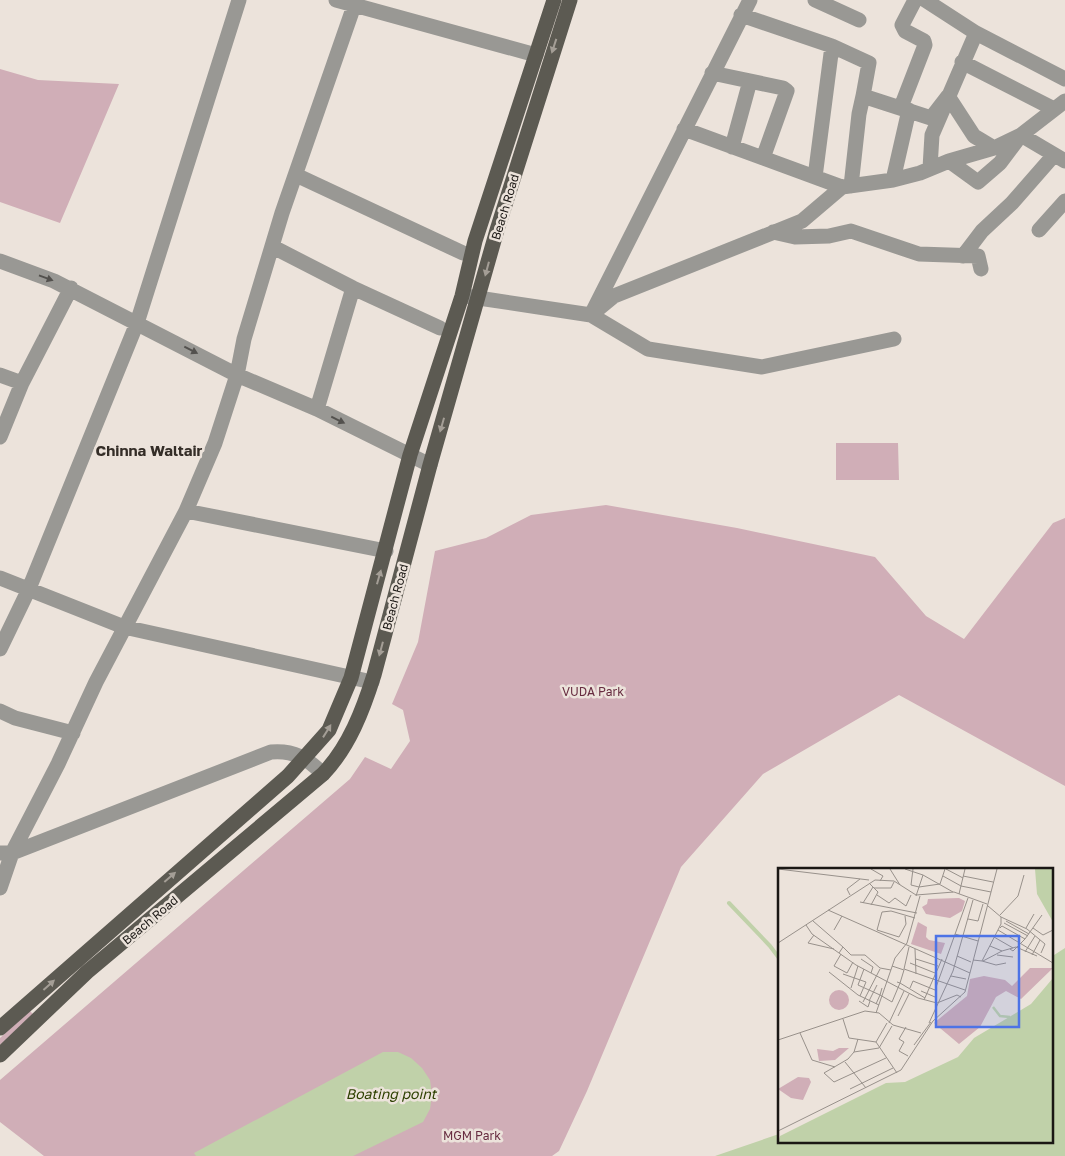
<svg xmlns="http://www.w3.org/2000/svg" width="1065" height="1156" viewBox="0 0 1065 1156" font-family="'Golos Text',sans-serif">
	<rect width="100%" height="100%" fill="#ece3db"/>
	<path fill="#d0aeb7" d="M0 69 38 80 119 84 60 223 0 202Z
		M836 443H898L899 480H836Z
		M606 505 737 528 875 557 926 616 964 639 1053 523 1065 518V786L899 695 763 774 681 867 587 1091 559 1151 552 1156H44L0 1122V1080L350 779 365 757 391 769 410 741 403 710 392 704 418 642 435 551 486 538 531 515Z
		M30 1011 33 1014 0 1045V1038Z"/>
	<path fill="#c0d1a9" d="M1065 948V1156H715L779 1134V1142H1051V957Z
		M383 1052H398L411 1058 422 1068 430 1080 432 1095 430 1109 423 1122 353 1156H196L194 1153Z"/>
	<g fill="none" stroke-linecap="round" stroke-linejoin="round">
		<path stroke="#c0d1a9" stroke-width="4" d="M729 903 770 946 779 958"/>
		<path stroke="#999894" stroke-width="15" d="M336 0 536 55
			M815 0 859 20
			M925 0 976 33 1065 79
			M741 15 832 46 869 63 863 96 931 118 948 96 974 136 994 148
			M962 62 1054 109
			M712 73 783 88 787 91 763 158
			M901 107 925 45 924 41 905 31 902 25 915 0
			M684 129 842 187 802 221 614 296 591 315 648 349 762 367 894 339
			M732 147 750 81
			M949 161 978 182 1000 163 1021 135 1065 101
			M930 168 932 135 976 33
			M296 175 463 253
			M815 177 832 46
			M893 180 909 110
			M851 186 859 114 863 96
			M842 187 893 180 920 173 949 161 994 148 1021 135 1065 161
			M1039 230 1065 201
			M773 232 795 237 829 236 851 231 919 254 978 256 981 269
			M273 247 353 288 440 328
			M963 256 982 231 1012 203 1054 155
			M0 261 54 281 237 375 317 409 430 465
			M465 296 591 315 750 0
			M0 375 22 383
			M317 409 353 288
			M0 437 22 383 71 288
			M186 511 386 551
			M0 578 124 627 372 682
			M0 649 28 591 137 323 239 0
			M0 711 15 718 73 733
			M0 853H12L271 752C294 750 307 758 323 774
			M0 888 12 853 58 764 96 682 186 511 215 443 237 375 244 339 282 213 356 0"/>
		<path stroke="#5c5a52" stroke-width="15" d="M0 1028 288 776 329 730 351 678 410 455 462 296 475 241 554 0
			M0 1055 87 972 323 774C349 747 363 710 374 675L430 465 497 230 570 0"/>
	</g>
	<defs><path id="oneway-solid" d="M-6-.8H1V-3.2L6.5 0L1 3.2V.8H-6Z" transform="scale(1.25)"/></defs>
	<g fill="#a49e96">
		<use href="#oneway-solid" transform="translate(554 46) rotate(108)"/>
		<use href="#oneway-solid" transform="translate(487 269) rotate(105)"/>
		<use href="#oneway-solid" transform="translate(442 425) rotate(106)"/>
		<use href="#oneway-solid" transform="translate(379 577) rotate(-74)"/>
		<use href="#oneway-solid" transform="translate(381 649) rotate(105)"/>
		<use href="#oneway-solid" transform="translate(327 731) rotate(-58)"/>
		<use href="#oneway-solid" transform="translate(170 877) rotate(-41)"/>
		<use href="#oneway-solid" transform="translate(49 985) rotate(-42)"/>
	</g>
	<g fill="#53514e">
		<use href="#oneway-solid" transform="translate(46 278) rotate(20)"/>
		<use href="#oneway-solid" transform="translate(191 350) rotate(27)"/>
		<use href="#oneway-solid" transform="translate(338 420) rotate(26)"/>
	</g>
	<g text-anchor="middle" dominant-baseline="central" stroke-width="5" stroke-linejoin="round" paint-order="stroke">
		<g font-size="12" fill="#1a1714" stroke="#ece3db">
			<text transform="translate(505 207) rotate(-73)">Beach Road</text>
			<text transform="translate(395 597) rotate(-75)">Beach Road</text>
			<text transform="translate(150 920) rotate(-40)">Beach Road</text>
		</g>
		<g font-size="12" fill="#682d41" stroke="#ece3db">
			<text x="593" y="691">VUDA Park</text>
			<text x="472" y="1135">MGM Park</text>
		</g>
		<g font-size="14" font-style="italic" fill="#2d4000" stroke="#ece3db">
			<text x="391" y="1093">Boating point</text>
		</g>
		<g font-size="15" font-weight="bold" fill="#342d27" stroke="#ece3db">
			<text x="149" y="450">Chinna Waltair</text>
		</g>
	</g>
	<g transform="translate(778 868)">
		<rect width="275" height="275" fill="#ece3db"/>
		<path d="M181 30 187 33 184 43 172 50 148 46 144 39 149 36 150 31ZM140 54 149 59 148 69 151 72 167 75 163 86 133 76ZM252 100H275L243 131 228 123 218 129 202 159 181 176 156 155 189 128 192 111 206 108 227 112 234 118ZM51 132a10 10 0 1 1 20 0a10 10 0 1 1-20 0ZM61 180H71L57 192 41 193 39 181 55 183ZM20 209 31 210 33 214 25 232 13 230 0 221Z" fill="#d0aeb7"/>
		<path d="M257 1H275V54L259 26ZM275 110V274H0L2 268 108 215 127 214 180 189 196 170 253 136Z" fill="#c0d1a9"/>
		<path fill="none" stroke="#c0d1a9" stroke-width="2.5" d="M215 139 222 148 232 149"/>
		<path fill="none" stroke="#98918b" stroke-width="1" d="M0 1 91 12M93 1 105 8 102 13M112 1 122 17M127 1 145 7 138 28M135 1 133 17 141 19 162 16 167 1M168 1 185 10M145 7 175 24M165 8 183 18 213 24M185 8 215 14M91 15 100 24 93 37M96 20H113L116 14M181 26 187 1M72 27 69 21 82 11M99 27 111 35 117 30 128 38 133 27M82 34 139 45M85 35 95 19M50 42 192 105M222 47 240 28 246 7M127 48 128 56 121 69 99 62 104 44 113 43 137 50M223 49 249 61 267 76 263 85M190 51 200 53 205 36M35 53 65 79 61 85M228 53 251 66M226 55 250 68M28 57 34 66 78 97 140 130 159 135 179 127 183 129M222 60 224 58 247 71M248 60 256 46M255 60 265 67 275 62M56 62 64 48M220 62 275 95M177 66 200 73M36 67 30 75 56 81M216 69 235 80M0 75 97 12 116 13 138 27 176 24 209 36M65 79 73 87H87L102 100 113 102M131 79 126 101 187 122M137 81 138 106M232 81 235 83 247 71 264 47M224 83 238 79 259 88M247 84 257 68M63 86 56 98 69 105 75 94M219 87 235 89M254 87 262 72M179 88 193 94M83 91 95 99 93 105M138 91 160 98M195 92 204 93 223 56V49L210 38M204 93 218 97 228 95M205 93 224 83 212 78M132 95 157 105M114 98 126 102 122 115 147 130M86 101 80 117 102 127 98 136M51 104 80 127 101 137M65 106 88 114 82 128M173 108 188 111M73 120 80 98M104 120 102 127 114 134 122 115 119 114M132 120 135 113 157 122 190 30M143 123 157 129M146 132 164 91M81 133 90 139 92 133M91 133 99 117M85 134 102 101M98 145 117 90 129 75 142 28M120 148 131 126M65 151 71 170 98 174 119 205M111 155 126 123M151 155 175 103 195 32M128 159 121 171 126 174 121 183 130 188M22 165 34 192 57 199M80 171 76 184 70 191 46 205 56 214 108 190M0 172 87 143 101 145 115 157 143 165M98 174 109 155M136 177 153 154M76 184 101 180 114 158M67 194 88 220M72 221 115 200M0 263 123 202 155 153 187 124 219 1"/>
		<path fill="#4d73e6" fill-opacity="0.15" stroke="#4d73e6" stroke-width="2.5" d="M158 68H241V159H158Z"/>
		<rect width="275" height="275" fill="none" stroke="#1a1714" stroke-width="2.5"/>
	</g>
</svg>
